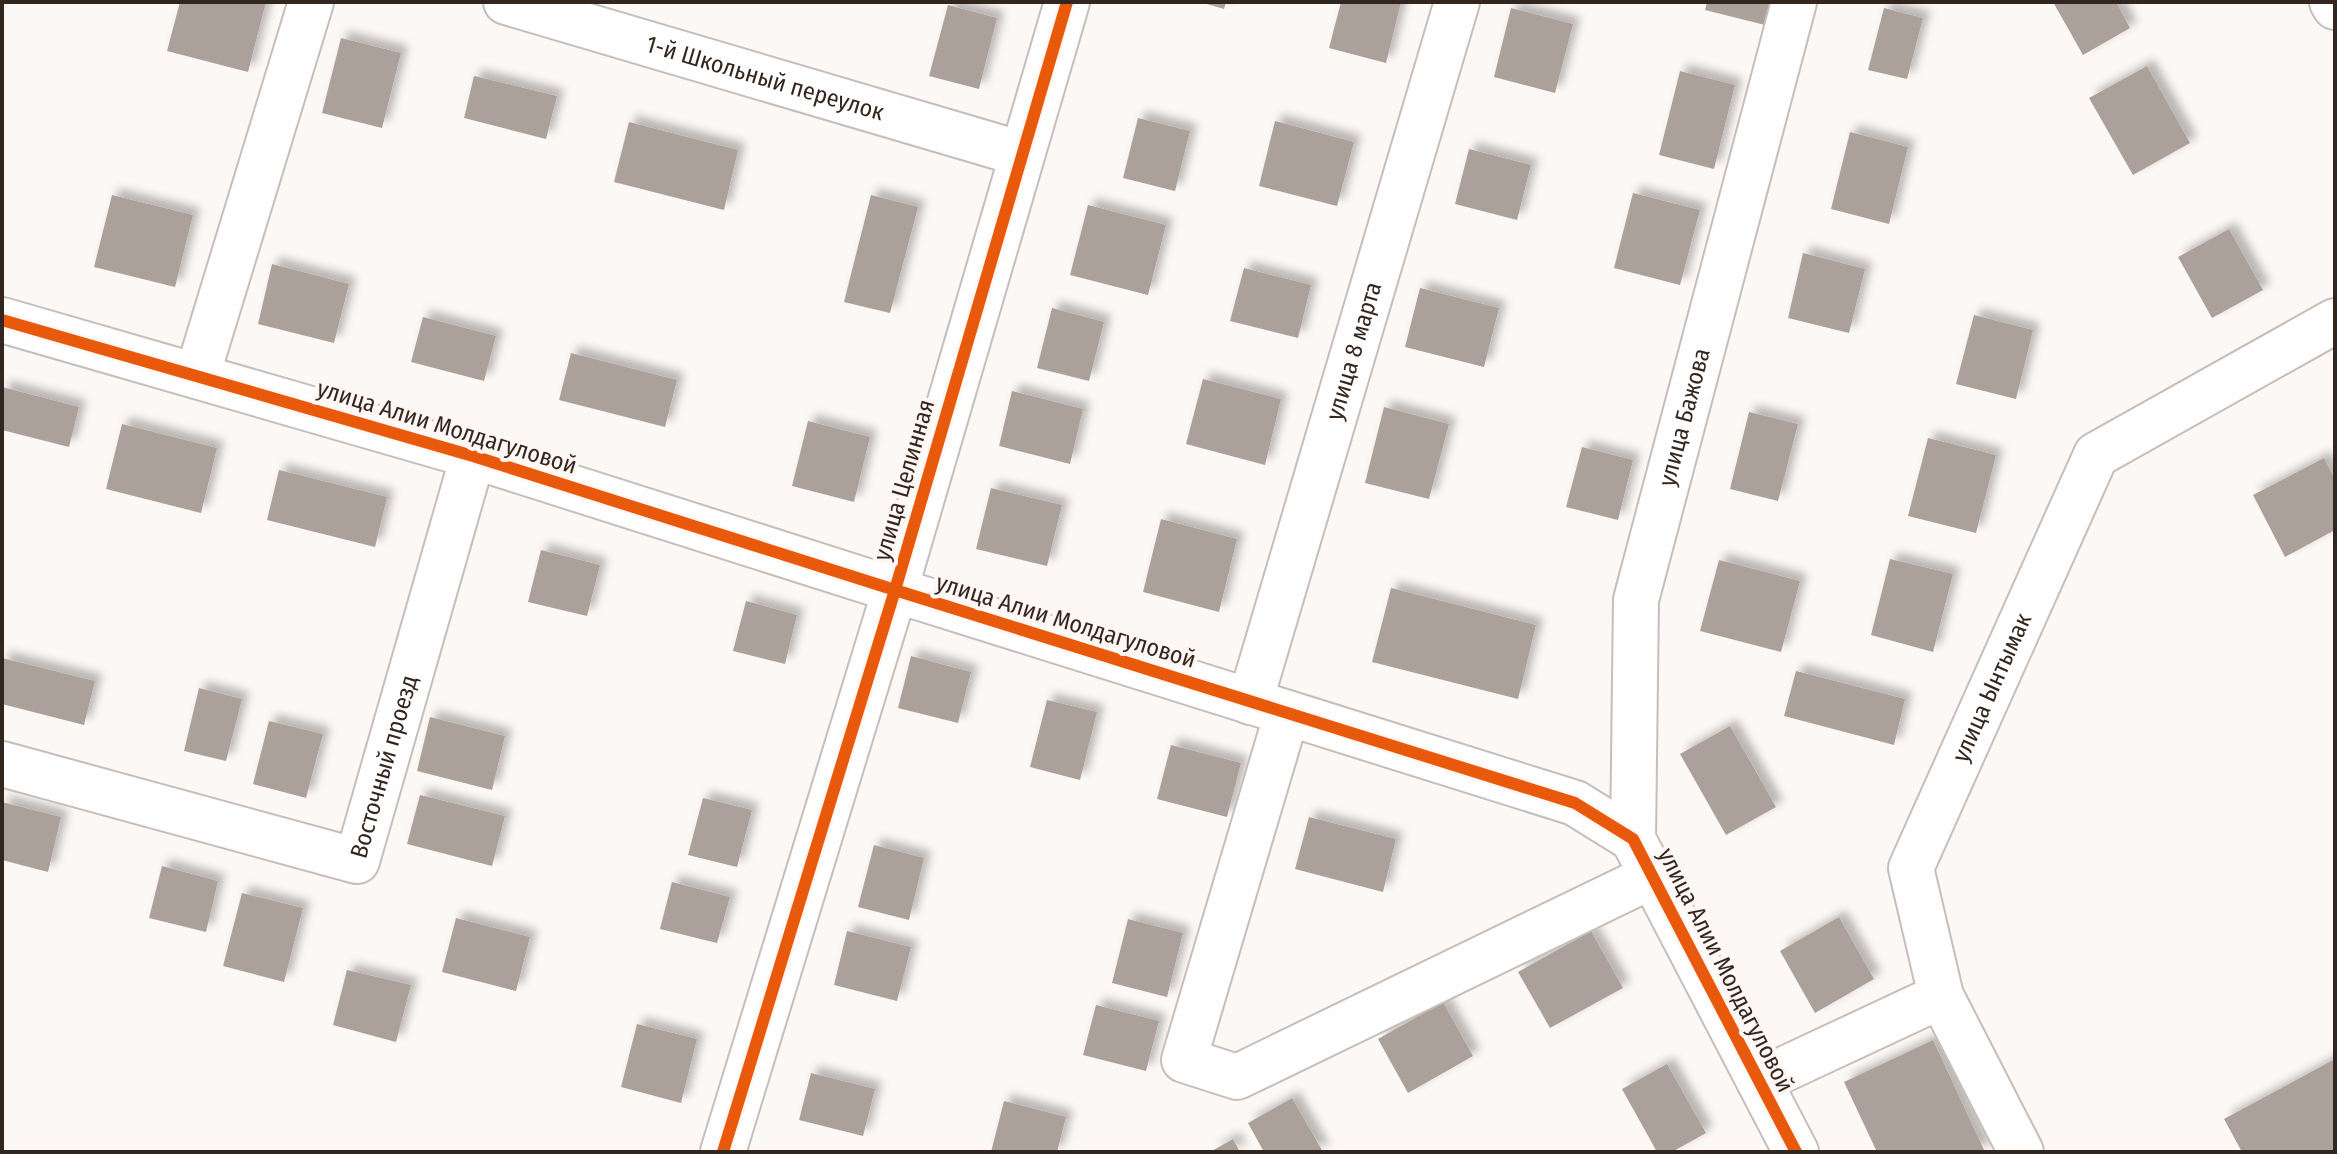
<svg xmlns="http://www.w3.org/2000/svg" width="2337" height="1154" viewBox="0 0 2337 1154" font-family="'Fira Sans Condensed',sans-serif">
	<defs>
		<filter id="shadow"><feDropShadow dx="7" dy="-7" stdDeviation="4" flood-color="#0004"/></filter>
	</defs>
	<rect width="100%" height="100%" fill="#fcf8f6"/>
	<path fill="#aca19a" filter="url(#shadow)" d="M180 2H266L248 72 167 51Z
		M1200 2H1226L1224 9Z
		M1341 2H1401L1386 63 1329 48Z
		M1707 2H1771L1765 25 1705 10Z
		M2053 2H2116L2130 28 2083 55Z
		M948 5 997 18 979 89 929 76Z
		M1511 8 1573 24 1555 93 1494 77Z
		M1884 8 1923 18 1907 79 1868 70Z
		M341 38 401 53 382 128 322 113Z
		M2147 66 2190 143 2133 175 2089 98Z
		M1680 71 1735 85 1714 169 1659 155Z
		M474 76 557 96 546 139 464 118Z
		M1138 118 1190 131 1175 191 1123 178Z
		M1275 121 1354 142 1337 206 1259 186Z
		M629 122 738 150 724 210 614 182Z
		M1850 132 1908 147 1889 224 1831 209Z
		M1469 149 1531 165 1517 220 1455 204Z
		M1633 193 1700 210 1680 285 1614 268Z
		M112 195 193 215 175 287 94 267Z
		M871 195 918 207 890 313 844 302Z
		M1088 205 1166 225 1148 295 1070 275Z
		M2229 229 2263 290 2212 318 2178 257Z
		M1803 253 1865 269 1849 333 1788 318Z
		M272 264 349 284 334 343 258 324Z
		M1244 268 1311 285 1298 338 1230 321Z
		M1420 288 1499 308 1484 367 1405 347Z
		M1052 308 1104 322 1089 381 1037 368Z
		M1974 315 2033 330 2016 399 1956 384Z
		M423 317 496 336 484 381 411 362Z
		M571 353 677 380 665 427 559 400Z
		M1203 379 1281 399 1265 465 1186 444Z
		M2 387 79 407 69 447 2 430Z
		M1012 391 1083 409 1070 464 999 446Z
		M1384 407 1449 424 1429 499 1365 483Z
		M1749 412 1798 424 1778 501 1730 489Z
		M808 421 870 437 854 502 792 486Z
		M122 424 217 448 201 513 106 489Z
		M1928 438 1996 455 1976 533 1908 516Z
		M1582 447 1633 460 1618 520 1566 507Z
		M2324 458 2335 479V530L2285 557 2253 495Z
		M279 470 387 497 375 547 267 520Z
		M991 488 1062 505 1047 566 976 549Z
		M1161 519 1237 539 1219 612 1143 592Z
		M541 550 600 565 587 616 528 602Z
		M1890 559 1953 574 1933 652 1871 635Z
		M1719 560 1800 581 1781 652 1700 631Z
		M1391 588 1536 625 1518 699 1372 662Z
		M746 601 797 615 785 664 733 651Z
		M911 656 971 672 958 723 898 708Z
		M2 658 95 681 84 725 2 704Z
		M1796 671 1905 699 1894 745 1784 716Z
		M199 688 242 699 226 761 184 751Z
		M1047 700 1097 712 1080 780 1030 767Z
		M430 717 505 736 492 790 417 771Z
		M269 721 323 734 306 798 253 784Z
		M1730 726 1776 807 1726 835 1680 754Z
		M1171 745 1241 763 1227 817 1157 799Z
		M420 795 505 816 492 866 407 844Z
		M703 798 752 810 737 867 688 855Z
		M2 802 61 817 48 872 2 860Z
		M1309 817 1396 839 1383 892 1295 869Z
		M874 845 924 858 909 920 858 907Z
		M162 866 218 881 206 932 149 918Z
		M672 882 730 897 717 943 660 929Z
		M242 893 303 908 284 982 223 966Z
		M1839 917 1874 979 1815 1013 1780 951Z
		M456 918 530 937 516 991 442 972Z
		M1128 919 1183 933 1167 997 1112 983Z
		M847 931 911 947 897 1001 834 985Z
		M1591 931 1623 988 1550 1028 1518 972Z
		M347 970 411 985 396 1042 333 1025Z
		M1443 1002 1473 1056 1408 1093 1378 1039Z
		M1096 1005 1159 1021 1146 1071 1083 1055Z
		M637 1024 697 1039 681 1103 621 1087Z
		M1933 1040 1985 1152H1877L1844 1082Z
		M2335 1059V1152H2242L2224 1119Z
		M1667 1064 1706 1133 1672 1152H1657L1622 1089Z
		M811 1073 875 1089 863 1136 799 1120Z
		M1292 1098 1323 1152H1264L1248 1123Z
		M1004 1101 1066 1117 1057 1152H991Z
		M1233 1139 1240 1152H1210Z"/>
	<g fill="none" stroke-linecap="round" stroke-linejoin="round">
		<g stroke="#c6beb9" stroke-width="48">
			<g id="minor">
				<path id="s1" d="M506 2 1022 154"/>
				<path d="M2332 2 2335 7"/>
				<path d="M2 320 473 456 895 590 1575 803 1633 839 1796 1152"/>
				<path d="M197 376 311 2"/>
				<path id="s2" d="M1250 702 1457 2"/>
				<path d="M1287 713 1184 1060 1237 1077 1652 876"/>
				<path id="s3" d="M2 764 357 861 473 456"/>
				<path id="s4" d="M1633 839 1636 600 1794 2"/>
				<path d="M1941 996 2021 1152"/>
				<path id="s5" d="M1759 1081 1941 996 1911 868 2096 455 2335 321"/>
				<path d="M723 1152 895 590 1067 2"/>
			</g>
		</g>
		<use href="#minor" stroke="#fffefe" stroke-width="44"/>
		<g stroke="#fff7f3" stroke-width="17">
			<path id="cycleway" d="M2 320 473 456 895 590 1575 803 1633 839 1796 1152
				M723 1152 895 590 1067 2"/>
		</g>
		<use href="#cycleway" stroke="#e8590c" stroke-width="12"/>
	</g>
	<g text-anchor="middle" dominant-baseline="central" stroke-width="8" stroke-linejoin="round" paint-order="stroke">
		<g font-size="24" fill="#33261e" stroke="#fff7f3">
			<text stroke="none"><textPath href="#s1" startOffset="270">1-й Школьный переулок</textPath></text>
			<text stroke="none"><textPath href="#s2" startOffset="366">улица 8 марта</textPath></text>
			<text stroke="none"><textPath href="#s4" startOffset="428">улица Бажова</textPath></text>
			<text transform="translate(447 427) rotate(17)">улица Алии Молдагуловой</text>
			<text transform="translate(904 480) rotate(-74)">улица Целинная</text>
			<text transform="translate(1066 621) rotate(17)">улица Алии Молдагуловой</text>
			<text stroke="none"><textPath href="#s5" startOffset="530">улица Ынтымак</textPath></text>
			<text stroke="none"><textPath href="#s3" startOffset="466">Восточный проезд</textPath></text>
			<text transform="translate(1726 970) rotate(63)">улица Алии Молдагуловой</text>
		</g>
	</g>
	<rect width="2337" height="1154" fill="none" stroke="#33261e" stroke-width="8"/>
</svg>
